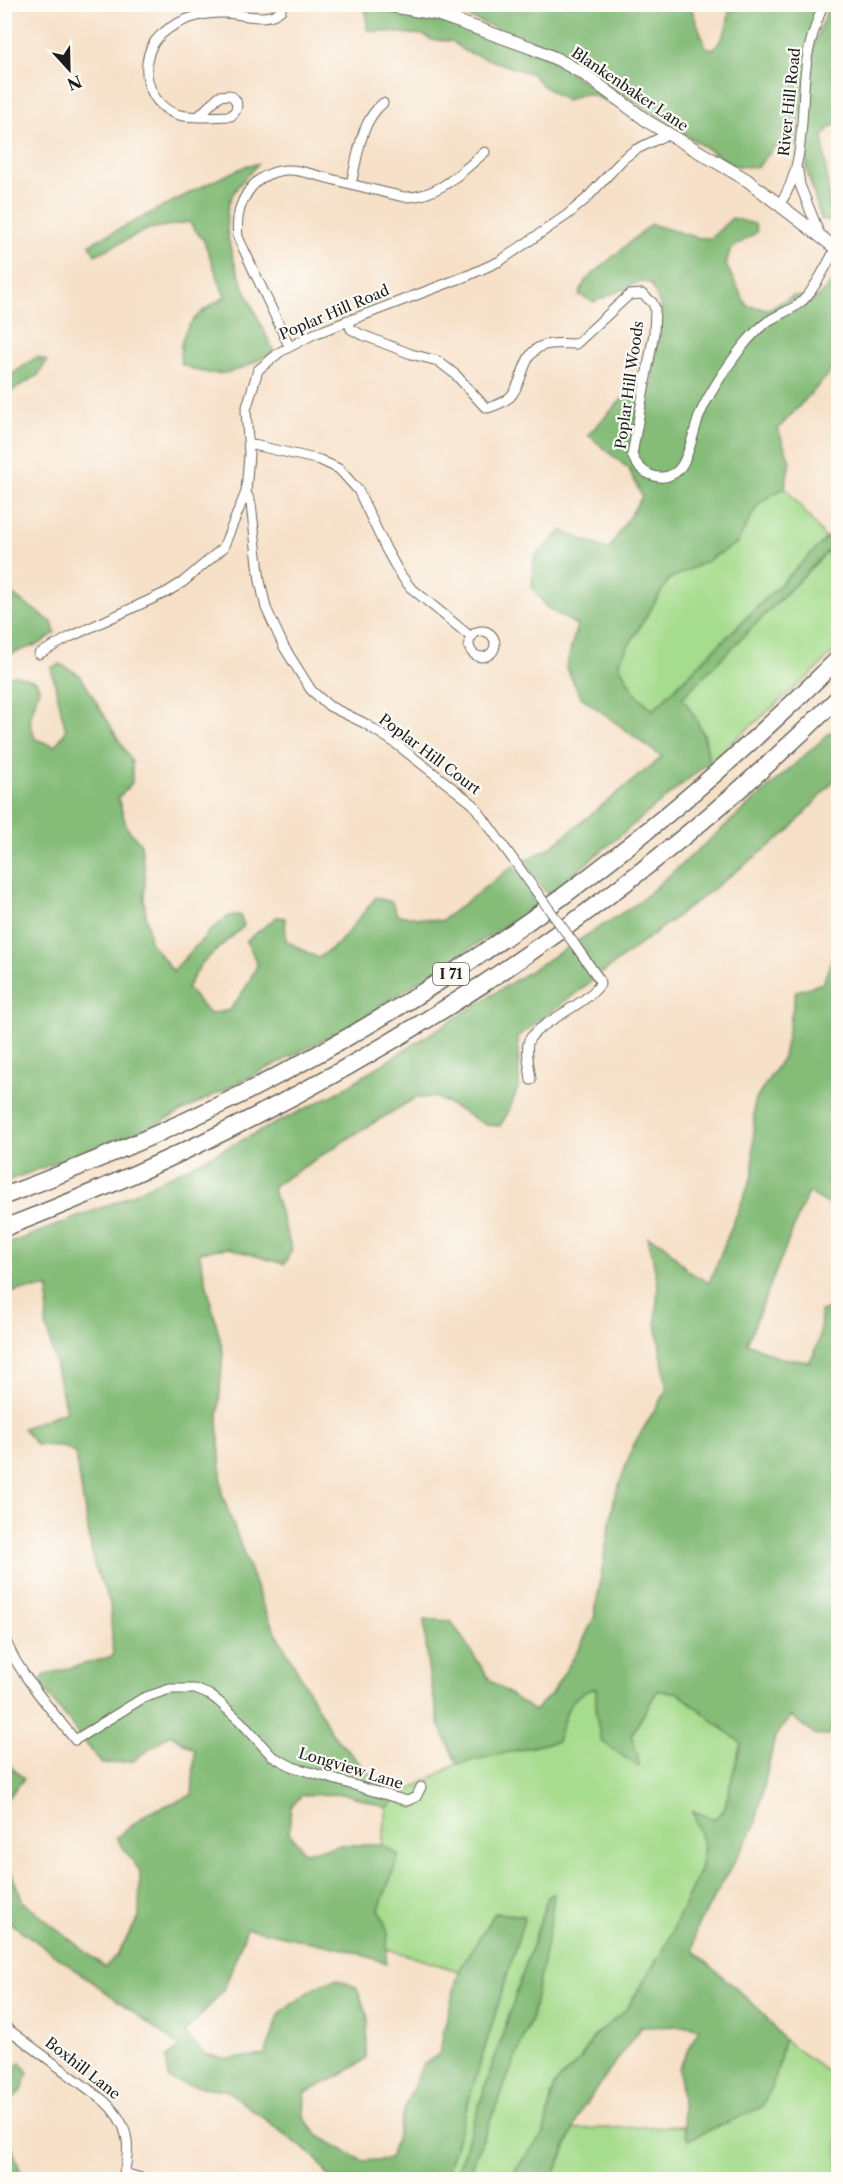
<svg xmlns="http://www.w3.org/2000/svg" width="843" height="2184" viewBox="0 0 843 2184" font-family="'Libre Caslon Text',serif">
	<rect width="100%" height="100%" fill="#fdfcf7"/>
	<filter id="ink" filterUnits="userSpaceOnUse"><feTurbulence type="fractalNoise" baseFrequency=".0167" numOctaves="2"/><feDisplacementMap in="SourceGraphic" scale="12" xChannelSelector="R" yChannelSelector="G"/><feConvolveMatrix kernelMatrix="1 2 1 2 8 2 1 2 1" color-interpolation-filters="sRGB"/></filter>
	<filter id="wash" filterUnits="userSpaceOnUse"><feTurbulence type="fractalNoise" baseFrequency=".008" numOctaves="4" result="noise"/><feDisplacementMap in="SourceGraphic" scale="24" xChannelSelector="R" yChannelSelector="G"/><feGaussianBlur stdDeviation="1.35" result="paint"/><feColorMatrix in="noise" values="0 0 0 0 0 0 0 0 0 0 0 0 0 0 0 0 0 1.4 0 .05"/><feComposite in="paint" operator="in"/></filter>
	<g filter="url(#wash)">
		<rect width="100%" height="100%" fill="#f6e0c7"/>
		<path fill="#a6dc8d" stroke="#617c54" stroke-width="1.5" d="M785 487 826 539 653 710 634 692 618 663 669 579 705 562 737 543 759 502Z
			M838 541V647L815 671 709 762 705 736 682 698Z
			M838 1151V1187L827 1180Z
			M597 1688 596 1714 631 1736 657 1691 677 1692 741 1743 724 1810 714 1819 693 1811 704 1847 700 1870 665 1947 626 2010 594 2036 580 2060 554 2085 544 2133 508 2179H473L469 2174 532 2017 553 1894 548 1897 455 2179H445L525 1916 495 1913 459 1971 387 1949 388 1932 379 1909 399 1855 382 1845 387 1808 403 1793 457 1764 557 1741 569 1703 582 1691Z
			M784 2040 838 2079V2179L552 2180 574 2129 684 2126 688 2139 776 2076Z"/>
		<path fill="#84bc78" stroke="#506c4a" stroke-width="1.5" d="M428 5H690L706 47 712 49C727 39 728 21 730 5H818L796 146H775L758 167 734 166 594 76 545 48 468 17Z
			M829 5H838V123L829 128 823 137 831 221 821 219 807 171 805 120 814 46Z
			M366 9 420 14 546 57 566 69 615 105C590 97 592 87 566 101L542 85 532 74 464 51 452 41 432 40 424 35 367 30Z
			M258 164C250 173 240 182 234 192 208 231 257 314 274 352 238 371 220 383 181 364 176 329 197 313 225 297L204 241 189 222 149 229 95 255 90 244 207 184 248 165Z
			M732 218 755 224 757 232 730 250 726 265 747 306 769 309 793 296 817 298 834 280 838 272V356L828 375 778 429 790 461 785 487 759 503 737 543 705 562 669 579 618 663 634 692 653 710 838 527V541L682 698C699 720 705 735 709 762L548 895 523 861 548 849 662 757 581 697 566 668 577 625 546 607 532 587 534 557 562 531 608 550 642 497 629 469 588 435 626 395 651 388 661 307 651 284 641 281 594 302 579 295 585 281 651 224 699 238H711Z
			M37 357 47 361 38 375 5 395V379Z
			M5 590 52 622 55 633 41 643 5 656Z
			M60 664 80 675 132 762V783L118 798 127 828 141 844 145 875 144 900 150 942 173 971 210 931 229 916 240 915 244 926 201 964 187 988 209 1014 230 1010 246 987 257 966 253 954 246 941 277 917 285 918 286 941 318 958 339 943 376 897 392 902 397 915 441 921 513 866 540 903 349 1027 153 1126 5 1182V677L16 675 36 681 39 688 30 720 35 739 55 746 66 731 51 668Z
			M838 726V776L788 832 518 1037 519 1085 509 1111 500 1126 486 1125 436 1097 415 1098 355 1134 272 1187 292 1250 284 1264 228 1248 199 1252 223 1352 218 1419 222 1494 266 1614 333 1735 377 1781 403 1793 387 1808 346 1794 302 1795 291 1807 289 1832 304 1852 342 1845H382L399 1855 379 1909 388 1932 386 1963 348 1950 247 1928 224 1990 185 2033 204 2054 228 2059 265 2055 280 2013 316 1987 336 1979 356 1987 368 2015 366 2059 343 2074 305 2093 304 2118 319 2136 362 2161 390 2159 404 2110 422 2066 440 2053 444 2029 459 1971 495 1913 525 1916 445 2179H330L316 2158 226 2090 187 2085 169 2079 166 2058 180 2047 91 1981 5 1919 4 1855 23 1902 105 1967 117 1955 139 1917 140 1871 116 1838 148 1813 192 1795 195 1750 170 1734 133 1761 102 1764 39 1683 45 1675 113 1656 110 1603 94 1565 75 1453 61 1446 36 1445 23 1428 66 1411 46 1324 49 1288 20 1290 5 1295V1245L119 1201 335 1094 638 903Z
			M838 941V1151L827 1180 838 1187V1210L808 1192 747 1343 777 1357 809 1362C819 1348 822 1329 820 1311L838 1308 837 1723 828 1736 815 1735 791 1716 775 1737 755 1826 696 1929 693 1950 761 2011 784 2040 776 2076 762 2107 688 2140 684 2126 679 2068 699 2029 689 2026 641 2027 582 2109 552 2179H508L544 2133 554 2085 580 2060 594 2036 626 2010 665 1947 700 1870 704 1847 693 1811 714 1819 724 1810 741 1743 677 1692 657 1691 631 1735 638 1756 639 1767 601 1741 596 1714V1688C566 1695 566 1715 557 1741L457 1764 439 1724 428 1668 424 1619 451 1621 490 1680 534 1711 551 1694 579 1649 594 1618 614 1499 633 1446 667 1389 656 1323 658 1284 648 1237 664 1244 688 1271 709 1283 753 1174 754 1102 783 1057 796 991 823 983Z
			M5 1761 24 1779 5 1801Z
			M554 1894 550 1927 532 2017 469 2173 473 2179H455L548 1897Z
			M21 2062 28 2073 22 2090 5 2106V2075Z
			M5 2127 23 2179H5Z"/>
	</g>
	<g filter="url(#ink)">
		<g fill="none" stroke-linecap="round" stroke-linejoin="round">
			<g stroke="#686158" stroke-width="11">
				<path id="street" d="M199 116 219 96 229 95C239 99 239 109 231 116 216 116 190 119 176 114 147 104 138 63 156 40 171 22 200 12 223 13 242 13 266 24 281 10L282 4
					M798 171 800 185 820 235
					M351 184C358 156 360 122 383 103
					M779 205C807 167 800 112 806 67 808 45 816 25 823 4
					M347 320 351 329 360 334 411 354 438 361 456 375 484 406 488 408C495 406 505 401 510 397 524 383 522 353 542 346 552 342 565 344 576 344L629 295 642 294 652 302 655 308 654 333 632 455C639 473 659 484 676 472 688 464 694 428 700 414 705 402 713 389 720 378 733 359 748 336 767 322 780 313 797 309 808 295 819 281 827 264 836 248
					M289 346 238 237C234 205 251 173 286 170 300 169 314 175 327 178 353 185 379 191 404 197 438 198 461 172 485 152
					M249 444 320 460 339 469 358 490 386 549 400 574 410 587 471 637
					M246 492 251 504 260 581 266 608 284 647 311 690 329 706 364 723 395 743 473 804 533 887
					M469 644a13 13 0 1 1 26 0a13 13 0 1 1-26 0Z
					M39 654 70 637 167 592 183 582 223 548 246 492 249 454 246 410 258 370 280 352 314 334 469 275 500 261 567 215 586 199 624 158 635 150 668 134
					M531 1080C530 1069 526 1054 528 1043 532 1025 586 1006 600 984L599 979 575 945
					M4 1635C13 1667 54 1713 75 1740L143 1698 170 1689H195L210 1695 218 1701 240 1721 272 1756 293 1767 407 1801 416 1797 421 1787
					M4 2026 103 2100C130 2124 132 2147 122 2180
					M124 2173 148 2180"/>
			</g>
			<g stroke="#686158" stroke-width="14">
				<path id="secondary" d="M380 4 437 14 532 48 559 60 584 74 650 123 747 180 838 250"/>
			</g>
			<g stroke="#686158" stroke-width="19">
				<path id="highway" d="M4 1196C84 1166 163 1133 240 1095 462 984 662 834 838 659
					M4 1228C315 1109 601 932 838 698"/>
			</g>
			<use href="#street" stroke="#fff" stroke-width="9"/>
			<use href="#secondary" stroke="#fff" stroke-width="12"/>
			<use href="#highway" stroke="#fff" stroke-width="16"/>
			<g stroke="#686158" stroke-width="11" stroke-linecap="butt">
				<path id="street-bridge" d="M533 887 575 945"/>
			</g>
			<use href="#street-bridge" stroke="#fff" stroke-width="9"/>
		</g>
	</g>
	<g text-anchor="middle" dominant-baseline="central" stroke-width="4.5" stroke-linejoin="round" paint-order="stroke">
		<rect fill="#fdfcf7" stroke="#605f5e" stroke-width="1.5" x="433" y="963" width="36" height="22" rx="4.5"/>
		<g font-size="14" font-weight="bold" fill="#1c1c1c">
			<text x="451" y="974">I 71</text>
		</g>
		<g font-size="15" fill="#1c1c1c" stroke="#fdfcf7">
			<text transform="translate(630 89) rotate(34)">Blankenbaker Lane</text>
			<text transform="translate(789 102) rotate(-84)">River Hill Road</text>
			<text transform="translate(334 312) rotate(-23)">Poplar Hill Road</text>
			<text transform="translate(629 385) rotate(-82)">Poplar Hill Woods</text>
			<text transform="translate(430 754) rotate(37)">Poplar Hill Court</text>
			<text transform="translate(351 1768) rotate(17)">Longview Lane</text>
			<text transform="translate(83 2068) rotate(38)">Boxhill Lane</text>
		</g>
	</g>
	<rect width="843" height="2184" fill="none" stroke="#fdfcf7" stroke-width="24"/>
	<g transform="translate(69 69) rotate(158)" stroke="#fdfcf7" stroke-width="4.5" paint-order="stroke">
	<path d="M0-4.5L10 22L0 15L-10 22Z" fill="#1c1c1c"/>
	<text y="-9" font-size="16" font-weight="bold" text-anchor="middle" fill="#1c1c1c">N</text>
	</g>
</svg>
